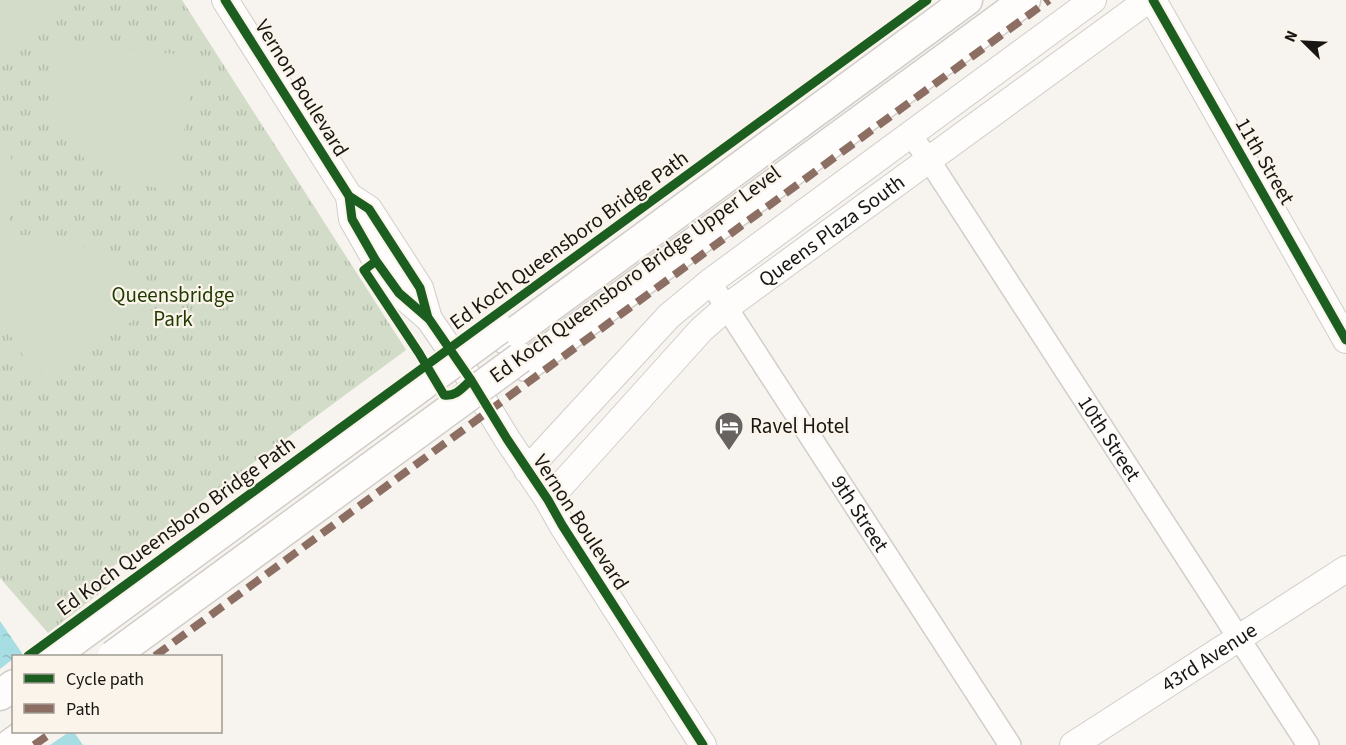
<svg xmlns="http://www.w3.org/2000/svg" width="1346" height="745" viewBox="0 0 1346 745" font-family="'Source Sans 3',sans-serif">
	<defs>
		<pattern id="grass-tufts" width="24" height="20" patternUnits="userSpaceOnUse" patternTransform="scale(1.5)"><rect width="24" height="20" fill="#d3dcc8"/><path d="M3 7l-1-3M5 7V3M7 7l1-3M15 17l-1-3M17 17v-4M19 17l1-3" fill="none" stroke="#b4bcab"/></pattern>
		<pattern id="water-ripples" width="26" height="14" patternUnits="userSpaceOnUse" patternTransform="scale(1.5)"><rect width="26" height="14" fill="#a7dee4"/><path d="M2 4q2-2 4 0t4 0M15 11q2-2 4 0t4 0" fill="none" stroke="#8fbec3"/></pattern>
	</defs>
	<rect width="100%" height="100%" fill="#f7f3ee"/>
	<path fill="url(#grass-tufts)" d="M0 0H182L406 350 108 570 114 582 48 633 0 578Z"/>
	<path fill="#d3dcc8" d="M0 0H54L64 14 40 32 0 47Z
		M49 41 184 55 194 66 175 191 147 186 121 177 95 167 75 150 59 125 49 71Z
		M0 129C11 144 15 176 14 194 14 204 10 214 8 223L0 222Z
		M38 234 68 240 95 251 143 284 159 305 48 372 31 368 0 319V237Z"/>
	<path fill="url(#water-ripples)" d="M0 621 24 656H14V732H74L83 745H0Z"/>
	<path fill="#f7f3ee" d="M13 659 14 732H69L50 745H0V669Z"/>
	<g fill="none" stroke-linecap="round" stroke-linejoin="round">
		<g stroke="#d1ceca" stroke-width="24">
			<g id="minor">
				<path id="s1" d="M910 134 929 160 1308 745"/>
				<path id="s2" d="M710 282 1010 745"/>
			</g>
		</g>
		<g stroke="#d1ceca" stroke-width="28">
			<g id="major">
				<path d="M225 0 349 196 369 209 420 288 429 319"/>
				<path d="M1153 0 1346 340"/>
				<path d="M349 196 352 219 376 261 399 293 429 319 471 380 507 439 548 500 562 525 703 745"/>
				<path d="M527 470 669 316 710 282 1093 0"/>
				<path id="s3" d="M548 500 701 330 727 307 1148 0"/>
				<path id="s4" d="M1073 745 1346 569"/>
			</g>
		</g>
		<g stroke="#d1ceca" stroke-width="33">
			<path id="highway" d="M506 339 967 0
				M526 366 1025 0
				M0 695 14 685
				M10 745 28 732"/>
		</g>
		<use href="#minor" stroke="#fefdfc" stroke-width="21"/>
		<use href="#major" stroke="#fefdfc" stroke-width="26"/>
		<use href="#highway" stroke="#fefdfc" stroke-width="30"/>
		<g stroke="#d1ceca" stroke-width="33" stroke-linecap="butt">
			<path id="highway-bridge" d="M53 656 499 329
				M113 656 520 358"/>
		</g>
		<use href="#highway-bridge" stroke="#fefdfc" stroke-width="30"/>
		<path stroke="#8d6e63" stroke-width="8" stroke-dasharray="15 8" stroke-linecap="butt" d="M155 656 1049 0
			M34 745 53 732"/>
		<g stroke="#fbf4ea" stroke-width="13">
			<path id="cycleway" d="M225 0 349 196 369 209 420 288 428 318
				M1153 0 1346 340
				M349 196 352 219 376 261 399 293 429 319 471 380 507 439 548 500 562 525 703 745
				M376 261 364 270 419 353 444 395C456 397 463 387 471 380
				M28 656 927 0"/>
		</g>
		<use href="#cycleway" stroke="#1b5e20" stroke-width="9"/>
	</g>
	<defs>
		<g id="hotel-pin" transform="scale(1.5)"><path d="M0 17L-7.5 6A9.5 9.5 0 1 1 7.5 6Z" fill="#666360" stroke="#fbf4ea"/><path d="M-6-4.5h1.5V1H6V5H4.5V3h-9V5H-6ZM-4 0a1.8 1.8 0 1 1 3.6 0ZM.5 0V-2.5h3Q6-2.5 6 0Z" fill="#fff"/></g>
	</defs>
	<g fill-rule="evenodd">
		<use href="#hotel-pin" x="729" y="426"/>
	</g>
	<g text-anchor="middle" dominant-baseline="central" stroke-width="4.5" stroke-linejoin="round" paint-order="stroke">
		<g font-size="21" fill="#181613" stroke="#fbf4ea">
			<text transform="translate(302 88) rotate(58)">Vernon Boulevard</text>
			<text transform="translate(1265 161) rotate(60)">11th Street</text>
			<text stroke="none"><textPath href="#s3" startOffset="393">Queens Plaza South</textPath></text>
			<text transform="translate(569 240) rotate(-36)">Ed Koch Queensboro Bridge Path</text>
			<text transform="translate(635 274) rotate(-36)">Ed Koch Queensboro Bridge Upper Level</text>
			<text stroke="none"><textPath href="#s1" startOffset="364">10th Street</textPath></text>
			<text stroke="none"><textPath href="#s2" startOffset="276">9th Street</textPath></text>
			<text transform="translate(581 522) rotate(57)">Vernon Boulevard</text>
			<text transform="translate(176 526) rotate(-36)">Ed Koch Queensboro Bridge Path</text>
			<text stroke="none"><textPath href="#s4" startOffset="162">43rd Avenue</textPath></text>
		</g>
		<g font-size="21" fill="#1e3a01" stroke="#fbf4ea">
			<text x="173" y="295">Queensbridge<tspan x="173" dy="24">Park</tspan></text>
		</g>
		<g font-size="21" fill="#181613" stroke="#fbf4ea" text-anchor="start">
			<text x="750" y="426">Ravel Hotel</text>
		</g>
	</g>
	<rect x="12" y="655" width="210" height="78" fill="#fbf4ea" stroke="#a09b94" stroke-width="1.5"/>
	<rect x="24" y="674" width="30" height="9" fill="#1b5e20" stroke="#a09b94" stroke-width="1.5"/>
	<text x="66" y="685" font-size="18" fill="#181613">Cycle path</text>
	<rect x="24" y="704" width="30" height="9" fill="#8d6e63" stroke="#a09b94" stroke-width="1.5"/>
	<text x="66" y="715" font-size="18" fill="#181613">Path</text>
	<g transform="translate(1304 42) rotate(294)" stroke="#fbf4ea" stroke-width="4.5" paint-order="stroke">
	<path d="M0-4.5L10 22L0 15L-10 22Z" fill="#181613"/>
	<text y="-9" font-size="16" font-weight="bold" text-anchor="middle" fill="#181613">N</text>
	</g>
</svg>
